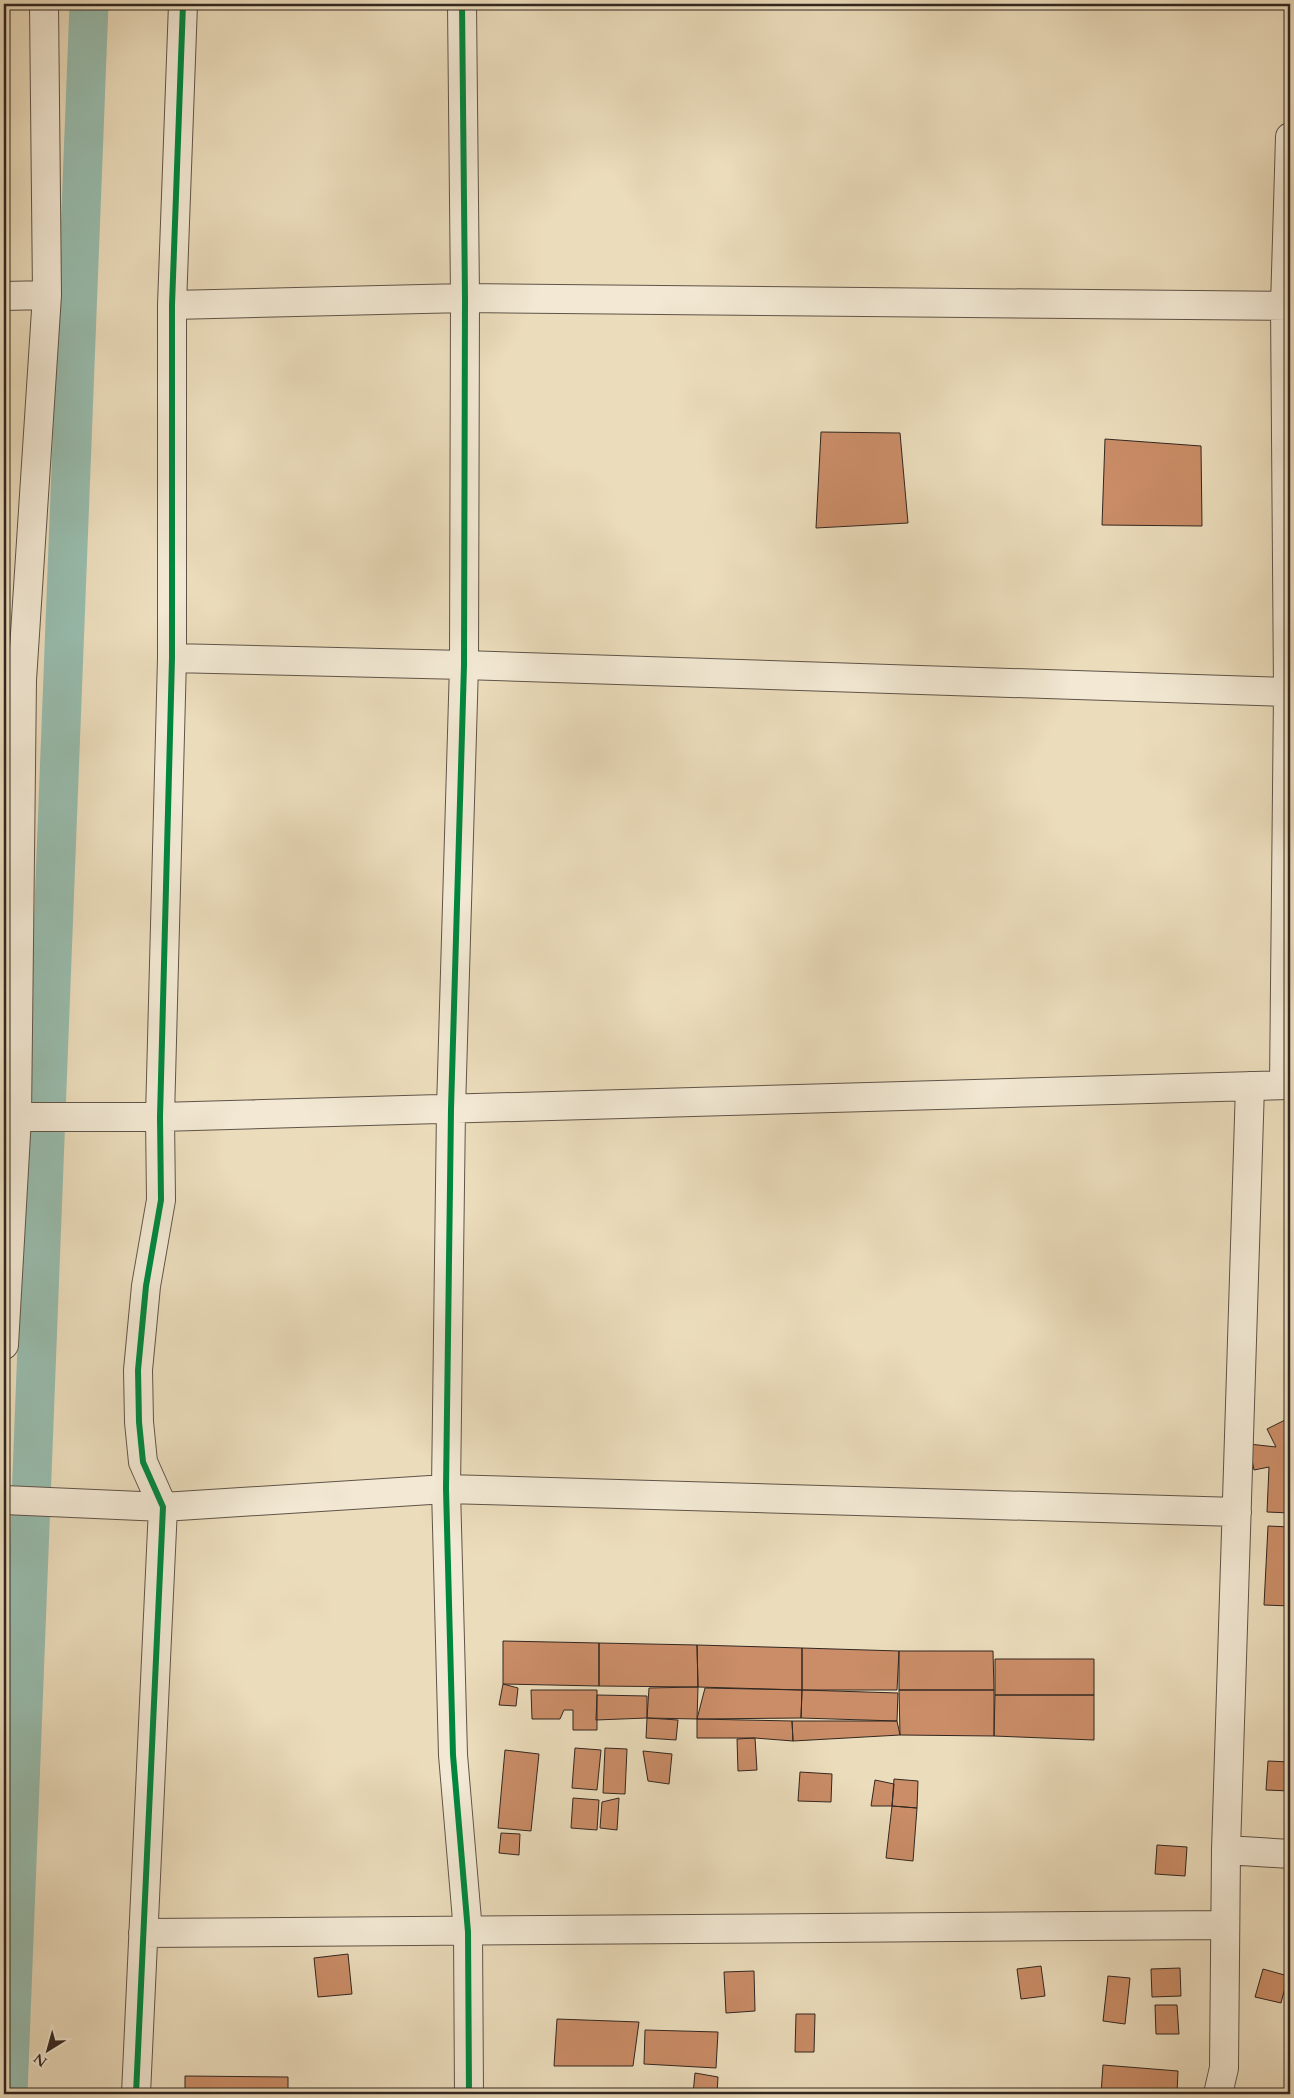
<svg xmlns="http://www.w3.org/2000/svg" width="1294" height="2098" viewBox="0 0 1294 2098" font-family="Cardo,serif">
	<rect width="100%" height="100%" fill="#ebdcbb"/>
	<filter id="stains"><feTurbulence type="fractalNoise" baseFrequency=".004" numOctaves="4"/><feColorMatrix values="0 0 0 0 .2 0 0 0 0 .09 0 0 0 0 .02 0 0 0 .5 -.17"/></filter>
	<radialGradient id="worn" r=".72"><stop offset=".6" stop-color="#630" stop-opacity="0"/><stop offset="1" stop-color="#630" stop-opacity=".3"/></radialGradient>
	<g fill="none" stroke-linecap="round" stroke-linejoin="round">
		<path stroke="#98bcad" stroke-width="39" d="M8 2094 89 4"/>
	</g>
	<path fill="#ca8d67" stroke="#322721" d="M821 432 900 433 908 523 816 528Z
		M1105 439 1201 446 1202 526 1102 525Z
		M1285 1420 1290 1421V1513L1267 1512 1269 1467 1254 1470 1249 1444 1276 1447 1267 1429Z
		M1268 1526 1290 1527V1606L1264 1605Z
		M503 1641 599 1643V1686L503 1684Z
		M599 1643 697 1645 698 1687 599 1686Z
		M697 1645 802 1648V1690L698 1687Z
		M802 1648 899 1651 897 1690H802Z
		M899 1651H993L994 1690H899Z
		M995 1659H1094V1695H995Z
		M503 1684 518 1688 516 1706 499 1705Z
		M698 1687 697 1719 647 1718 649 1688Z
		M705 1688 802 1690 801 1718 697 1719Z
		M531 1690H597V1730H573V1710H564L560 1719H532Z
		M802 1690 898 1693 897 1721 801 1718Z
		M899 1690H994V1736L900 1735Z
		M597 1695 647 1696V1718L596 1720Z
		M995 1695H1094V1740L994 1736Z
		M647 1718 678 1720 676 1740 646 1738Z
		M697 1719 792 1721 793 1741 755 1738H697Z
		M792 1721H897L900 1735 793 1741Z
		M755 1738 757 1770 738 1771 737 1739Z
		M575 1748 601 1750 597 1790 572 1788Z
		M605 1748 627 1749 625 1794 603 1793Z
		M505 1750 539 1754 531 1831 498 1828Z
		M643 1751 672 1754 669 1784 648 1781Z
		M1268 1761 1290 1762V1791L1266 1790Z
		M800 1772 832 1774 831 1802 798 1801Z
		M894 1779 918 1781 917 1808 892 1806Z
		M875 1780 894 1784 892 1806H871Z
		M573 1798 599 1800 597 1830 571 1828Z
		M619 1798 617 1830 600 1828 602 1802Z
		M892 1806 917 1808 913 1861 886 1858Z
		M501 1833 520 1834 519 1855 499 1853Z
		M1157 1845 1187 1847 1185 1876 1155 1874Z
		M348 1954 352 1994 318 1997 314 1958Z
		M1041 1966 1045 1996 1021 1999 1017 1969Z
		M1180 1968 1181 1996 1152 1997 1151 1969Z
		M1263 1969 1288 1976 1281 2003 1255 1997Z
		M754 1971 755 2011 726 2013 724 1972Z
		M1108 1976 1130 1978 1125 2024 1103 2021Z
		M1155 2005H1177L1179 2034H1156Z
		M796 2014H815L814 2052H795Z
		M557 2019 639 2022 633 2066H554Z
		M645 2030 718 2032 716 2068 644 2064Z
		M1103 2065 1178 2071 1177 2094H1101Z
		M695 2073 718 2077 717 2094H693Z
		M185 2076 288 2077V2094H185Z
		M921 2091 1013 2094H921Z
		M1016 2091 1092 2094H1016Z"/>
	<g fill="none" stroke-linecap="round" stroke-linejoin="round">
		<g stroke="#605448" stroke-width="30">
			<path id="street" d="M462 4 465 298 464 665 451 1109 446 1489 453 1755 468 1932 469 2094
				M4 296 47 295
				M172 305 465 298 1285 306
				M172 658 464 665 1288 692
				M1284 1085 1288 692 1285 306 1290 137
				M4 1115 17 1117H160L1290 1085
				M4 1345 17 1117 22 680 47 295 44 4
				M4 1500 163 1507 446 1489 1237 1512
				M1226 1850 1290 1854
				M143 1933 1224 1925
				M136 2094 163 1507 143 1462 139 1422 138 1370 146 1286 161 1200 160 1117 172 658V305L183 4
				M1218 2094 1224 2068 1226 1850 1250 1086"/>
		</g>
		<use href="#street" stroke="#f2e8d3" stroke-width="28"/>
		<g stroke="#f2e8d3" stroke-width="9">
			<path id="cycleway" d="M462 4 465 298 464 665 451 1109 446 1489 453 1755 468 1932 469 2094
				M136 2094 163 1507 143 1462 139 1422 138 1370 146 1286 161 1200 160 1117 172 658V305L183 4"/>
		</g>
		<use href="#cycleway" stroke="#00873e" stroke-width="6"/>
	</g>
	<rect width="1294" height="2098" fill="none" stroke="#ebdcbb" stroke-width="20"/>
	<rect x="5" y="5" width="1284" height="2088" fill="none" stroke="#322721" stroke-width="2.5"/>
	<rect x="10" y="10" width="1274" height="2078" fill="none" stroke="#322721"/>
	<g transform="translate(48 2050) rotate(217)" stroke="#f2e8d3" stroke-width="4" paint-order="stroke">
	<path d="M0-4L9 19L0 12L-9 19Z" fill="#322721"/>
	<text y="-8" font-size="14" font-weight="bold" text-anchor="middle" fill="#322721">N</text>
	</g>
	<rect width="100%" height="100%" filter="url(#stains)"/>
	<rect width="100%" height="100%" fill="url(#worn)"/>
</svg>
